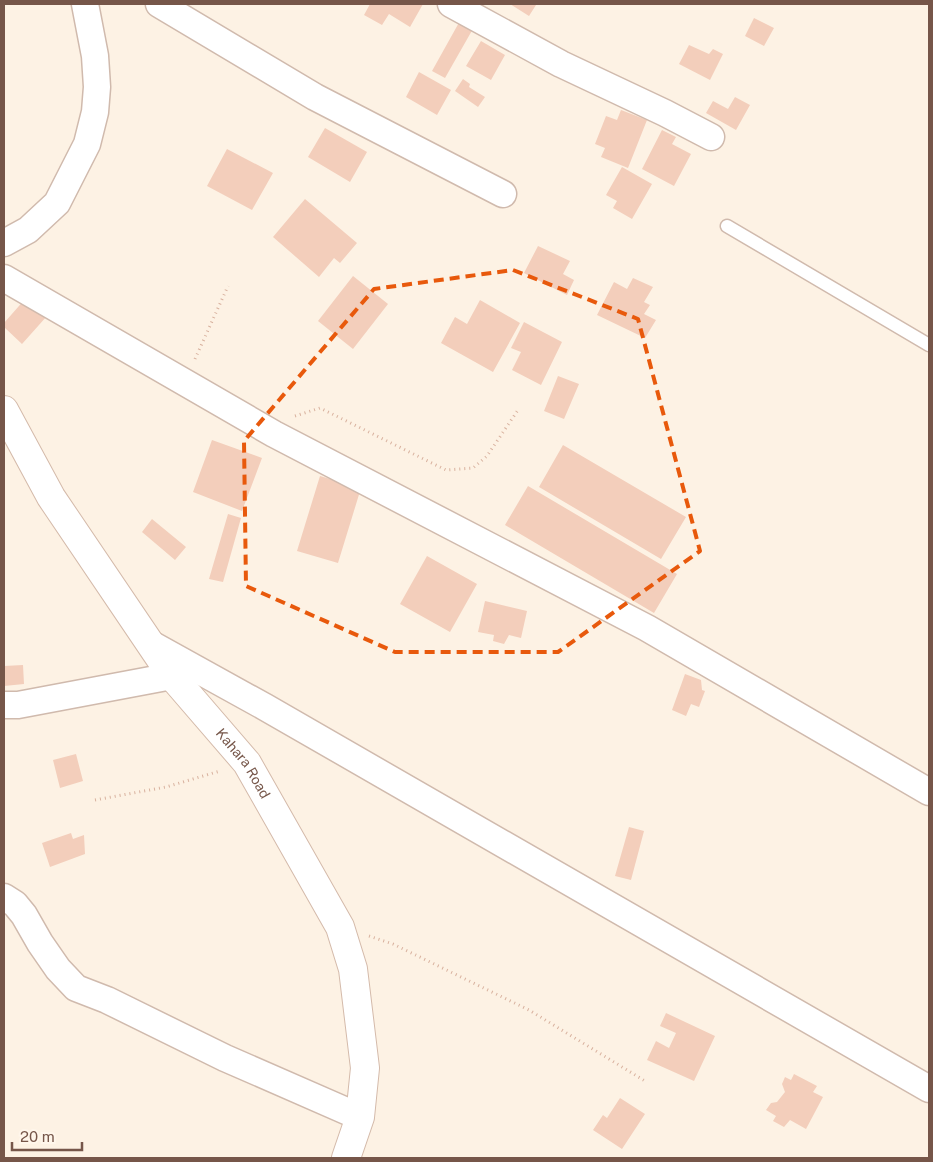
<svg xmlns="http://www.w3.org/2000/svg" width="933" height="1162" viewBox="0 0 933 1162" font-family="'Public Sans',sans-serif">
	<rect width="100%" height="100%" fill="#fdf2e4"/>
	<path fill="#f3cebb" d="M370 4H423L410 27 389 14 382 25 364 15Z
		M510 4H534L536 5 529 16Z
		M754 18 774 28 764 46 745 36Z
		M461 19 474 27 445 78 432 71Z
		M481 41 505 55 491 80 466 66Z
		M689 45 709 54 713 49 723 54 710 80 679 64Z
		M419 72 451 90 437 115 406 97Z
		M463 79 470 84 469 87 485 97 478 107 455 91Z
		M735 97 750 105 736 130 706 113 713 101 728 109Z
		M621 110 647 120 628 168 601 157 605 148 595 144 606 116 617 120Z
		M325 128 367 152 350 182 308 157Z
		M662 130 676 137 672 144 691 154 674 186 642 169Z
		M227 149 273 173 252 210 207 186Z
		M622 167 652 184 632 219 613 208 617 201 606 195Z
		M305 199 357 243 340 263 334 258 319 277 273 237Z
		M538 246 570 261 563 274 574 280 567 295 524 273Z
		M353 276 388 304 353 349 318 321Z
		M633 278 653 287 644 302 650 305 644 314 656 320 645 338 597 315 614 282 627 289Z
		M26 298 47 316 22 344 4 327V323Z
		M480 300 520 323 493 372 441 343 455 317 467 324Z
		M524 322 562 342 541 385 512 370 521 352 511 348Z
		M558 376 579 384 564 419 544 411Z
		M212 440 262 458 242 511 193 492Z
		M563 445 686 517 661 559 539 487Z
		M320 476 361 488 338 563 297 551Z
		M528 486 677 574 654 613 505 525Z
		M228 514 241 518 223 582 209 579Z
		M152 519 186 547 175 560 142 532Z
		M427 556 477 584 450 632 400 604Z
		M485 601 527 611 521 638 509 635 504 644 493 641 494 635 478 632Z
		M23 665 24 684 4 686V666Z
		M685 674 701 680 702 690 705 691 699 707 691 704 686 716 672 710Z
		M76 754 83 781 60 788 53 760Z
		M629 827 644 831 631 880 615 876Z
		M71 833 73 839 84 835 85 854 50 867 42 843Z
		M666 1013 715 1036 694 1081 647 1060 656 1041 669 1048 676 1033 660 1026Z
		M794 1074 817 1086 813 1092 823 1097 806 1129 790 1120 784 1127 773 1121 776 1116 766 1110 771 1103 777 1102 785 1092 782 1084 785 1077 791 1080Z
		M620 1098 645 1114 622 1149 593 1130 603 1115 607 1118Z"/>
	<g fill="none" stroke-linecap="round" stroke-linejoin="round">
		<g stroke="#d0baad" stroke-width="15">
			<path id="lane" d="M727 226 929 345"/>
		</g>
		<g stroke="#d0baad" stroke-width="29">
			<path id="street" d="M159 4 315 97 503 194
				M451 4 561 64 665 113 711 137
				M4 243 28 230 57 203 87 144 95 112 97 87 95 56 85 4
				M4 278 274 434 647 628 929 792
				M151 644 265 707 929 1089
				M4 705H18L172 676
				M4 897 15 904 24 915 40 943 58 969 76 988 107 1000 225 1058 360 1117"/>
		</g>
		<g stroke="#d4baaa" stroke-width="30">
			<g id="secondary">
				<path id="s1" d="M4 410 51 497 172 676 247 763 340 927 353 969 365 1068 360 1117 346 1158"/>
			</g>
		</g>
		<path stroke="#d8b19e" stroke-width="3" stroke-dasharray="1 4" stroke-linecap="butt" d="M195 359 228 286
			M295 416 320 408 446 470 473 468 487 456 518 410
			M95 800 166 787 220 771
			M369 936 393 944 529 1010 645 1081"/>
		<use href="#lane" stroke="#fff" stroke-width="12"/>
		<use href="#street" stroke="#fff" stroke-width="26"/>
		<use href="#secondary" stroke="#fff" stroke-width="28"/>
	</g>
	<path fill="none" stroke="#e8590c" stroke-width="4" stroke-dasharray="10 6" stroke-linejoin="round" d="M513 270 638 319 700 551 558 652H395L246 586 244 441 374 289Z"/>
	<g text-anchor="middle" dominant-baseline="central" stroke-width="4" stroke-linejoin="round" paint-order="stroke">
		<g font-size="14" fill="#765649" stroke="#fff6eb">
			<text stroke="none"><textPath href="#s1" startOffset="428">Kahara Road</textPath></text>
		</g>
	</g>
	<rect width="933" height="1162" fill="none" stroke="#765649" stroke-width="10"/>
	<path d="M12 1142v8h70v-8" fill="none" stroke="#765649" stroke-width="2.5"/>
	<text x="20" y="1142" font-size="15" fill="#765649" stroke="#fff6eb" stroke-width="4" paint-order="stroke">20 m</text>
</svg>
